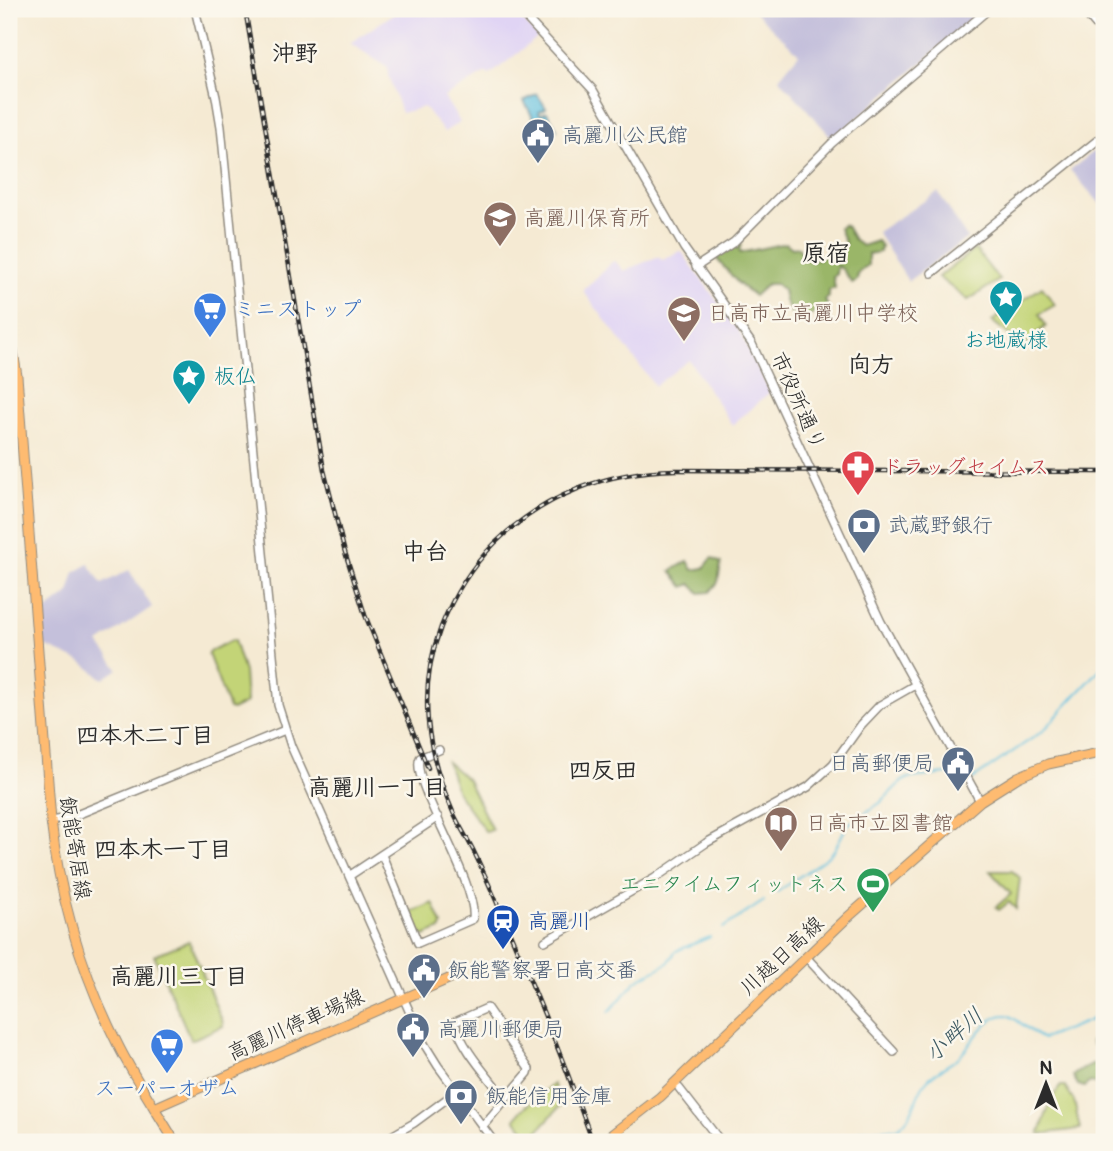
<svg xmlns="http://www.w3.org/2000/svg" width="1113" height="1151" viewBox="0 0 1113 1151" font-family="Pangolin,'Klee One',sans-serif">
	<rect width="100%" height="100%" fill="#fbf7ec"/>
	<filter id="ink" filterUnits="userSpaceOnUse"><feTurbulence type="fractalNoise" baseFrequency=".0143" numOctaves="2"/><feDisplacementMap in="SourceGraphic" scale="14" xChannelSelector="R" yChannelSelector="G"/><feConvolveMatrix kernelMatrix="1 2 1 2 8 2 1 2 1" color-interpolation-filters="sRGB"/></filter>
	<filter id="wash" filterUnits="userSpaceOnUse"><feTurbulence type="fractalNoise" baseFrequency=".00686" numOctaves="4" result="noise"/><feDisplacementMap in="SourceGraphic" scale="28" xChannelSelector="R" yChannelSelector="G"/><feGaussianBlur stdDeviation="1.57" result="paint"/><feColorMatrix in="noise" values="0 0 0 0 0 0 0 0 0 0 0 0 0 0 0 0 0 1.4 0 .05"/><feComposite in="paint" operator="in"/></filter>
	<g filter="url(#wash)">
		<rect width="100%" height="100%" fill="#f5ead3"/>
		<path fill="#e0d4f4" d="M401 9H512L538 37 490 75 486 73 444 97 460 122 444 132 424 107 401 113 388 75 387 67 350 43Z
			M681 251 740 333 770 392 732 425 689 360 655 386 584 292V290L612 262 615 261 624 271 657 257 663 260Z"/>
		<path fill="#c4c0db" d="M752 9H984L833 139 779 78 799 54Z
			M1104 144V208L1070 170Z
			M938 192 967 238 908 281 877 232Z
			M89 564 102 584 129 570 152 607 99 643 118 669 103 679 83 663 43 645 41 615 69 593 75 572Z"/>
		<path fill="#c3d477" stroke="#778051" stroke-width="2" d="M975 249 999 280 968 300 938 277Z
			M1042 287 1055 305 1039 314 1046 326 1023 346 992 321Z
			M232 640 234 641 244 672 246 703 232 710 229 709 208 654 210 651Z
			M447 762 468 780 492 830 486 832 457 792Z
			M990 871H1012L1020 878 1016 909 1009 902 999 910 996 907 1011 894Z
			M433 903 442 924 441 929 424 936 420 935 410 913Z
			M189 941 223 1023V1026L191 1040 154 955Z
			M553 1084 562 1104 532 1137 515 1119 523 1109Z
			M1061 1086H1065L1074 1101 1080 1129 1039 1134C1045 1120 1050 1097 1061 1086Z"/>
		<path fill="#9ab668" stroke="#62704a" stroke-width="2" d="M843 225 846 226 854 240 862 246 877 241 881 246 880 252 868 254V265L858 273 857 280 852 283 842 269 837 266 836 274 833 277 835 288 829 290V297L825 300 829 309 821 314 818 312 803 318 792 314 785 301 783 290 776 284H767L754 296 739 284 717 259V255L736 242 741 245 739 249 740 253 786 243 792 248 798 247 805 259C817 262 837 252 845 243L839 228Z
			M712 558 721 563 718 582 710 592 700 593 691 584 684 587 671 571 688 561 693 570 704 568Z
			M1104 999V1085L1090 1082 1084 1087 1078 1085 1073 1076C1082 1067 1094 1066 1103 1059L1091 1042C1101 1027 1093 1012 1104 999Z"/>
		<path fill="#61c0df" stroke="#467685" stroke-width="2" d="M537 94 546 108 539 112 540 115 547 112 557 129 543 136 524 101Z"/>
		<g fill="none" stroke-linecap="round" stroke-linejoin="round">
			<path stroke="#61c0df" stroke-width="2" d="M973 779 1043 731 1104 665
				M777 892 826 858 835 849 847 825 880 803 901 782 909 778 956 773
				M723 928 764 901
				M609 1012 636 981 668 963 676 951 710 937
				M840 1142 861 1131 897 1128C914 1118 914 1098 925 1083 935 1070 948 1067 959 1057 971 1046 987 1013 1007 1015 1016 1017 1032 1034 1043 1039L1091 1020 1104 1006"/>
		</g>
	</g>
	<g filter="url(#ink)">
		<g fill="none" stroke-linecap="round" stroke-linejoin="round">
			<g stroke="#908a7f" stroke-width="10">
				<path id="minor" d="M195 9 216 97 221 127 278 705 291 746 423 1042 438 1066 494 1142
					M518 9 593 90 684 248 752 344 881 622 980 801
					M1082 9 1104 35
					M696 267 734 242 832 143 989 9
					M932 273 1104 135
					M51 821 69 818 285 730
					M382 855 418 943 473 919C478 882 408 778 420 758L439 750
					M349 876 438 817
					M545 941 655 878 706 843 808 787 833 764 861 725 880 705 915 685
					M806 957 894 1052
					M679 1088 721 1142
					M482 1127 528 1073 529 1069 487 1008 455 1022C461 1048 489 1077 505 1099
					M381 1142 414 1123 456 1092"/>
			</g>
			<g stroke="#908a7f" stroke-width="11">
				<path id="major" d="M9 326 17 376 51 821C60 900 82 974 118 1045 135 1079 156 1110 175 1142
					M154 1108 453 977
					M602 1142 660 1097 847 918 980 801 1018 777 1048 764 1104 752"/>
			</g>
			<use href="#minor" stroke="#fff" stroke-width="7"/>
			<use href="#major" stroke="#febb71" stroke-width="9"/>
			<g stroke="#2b2b2b" stroke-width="4.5">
				<path id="rail" d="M245 9 324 470 344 549 365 615 428 768
					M591 1137C566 1067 539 999 509 931 498 905 487 879 475 854 468 839 459 826 453 812 426 751 417 690 441 627 453 596 471 567 495 543 544 495 607 471 676 470L1104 472"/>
			</g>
			<use href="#rail" stroke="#fbf7ec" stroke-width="2" stroke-dasharray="5" stroke-linecap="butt"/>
		</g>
	</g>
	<defs>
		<g id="civic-pin" transform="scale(1.75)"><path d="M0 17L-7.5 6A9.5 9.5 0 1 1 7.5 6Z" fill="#5c6f8a" stroke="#fbf7ec"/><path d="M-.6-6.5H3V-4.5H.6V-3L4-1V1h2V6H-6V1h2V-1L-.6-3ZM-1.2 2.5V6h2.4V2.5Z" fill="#fff"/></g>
		<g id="school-pin" transform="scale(1.75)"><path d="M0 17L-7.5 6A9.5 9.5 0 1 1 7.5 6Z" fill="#8d6e63" stroke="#fbf7ec"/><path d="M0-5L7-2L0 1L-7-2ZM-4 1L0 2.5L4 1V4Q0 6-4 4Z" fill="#fff"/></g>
		<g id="sight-pin" transform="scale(1.75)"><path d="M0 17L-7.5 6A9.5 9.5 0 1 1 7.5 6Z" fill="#0f9aa8" stroke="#fbf7ec"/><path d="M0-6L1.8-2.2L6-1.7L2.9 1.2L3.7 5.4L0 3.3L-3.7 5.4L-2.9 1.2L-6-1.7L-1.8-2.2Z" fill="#fff"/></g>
		<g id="supermarket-pin" transform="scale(1.75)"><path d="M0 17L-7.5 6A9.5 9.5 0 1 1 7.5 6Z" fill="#3f7fe0" stroke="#fbf7ec"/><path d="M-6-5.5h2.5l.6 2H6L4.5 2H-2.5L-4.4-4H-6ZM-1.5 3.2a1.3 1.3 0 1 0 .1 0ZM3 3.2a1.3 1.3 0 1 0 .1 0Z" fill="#fff"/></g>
		<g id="pharmacy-pin" transform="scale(1.75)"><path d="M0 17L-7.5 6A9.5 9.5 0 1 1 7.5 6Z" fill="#e0444e" stroke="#fbf7ec"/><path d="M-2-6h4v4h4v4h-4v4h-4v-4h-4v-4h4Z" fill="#fff"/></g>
		<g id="bank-pin" transform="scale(1.75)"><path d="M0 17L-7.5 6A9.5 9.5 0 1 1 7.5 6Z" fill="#5c6f8a" stroke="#fbf7ec"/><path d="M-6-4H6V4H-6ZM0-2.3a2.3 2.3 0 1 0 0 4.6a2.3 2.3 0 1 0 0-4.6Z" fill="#fff"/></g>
		<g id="library-pin" transform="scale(1.75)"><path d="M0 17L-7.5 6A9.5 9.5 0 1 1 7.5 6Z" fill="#8d6e63" stroke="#fbf7ec"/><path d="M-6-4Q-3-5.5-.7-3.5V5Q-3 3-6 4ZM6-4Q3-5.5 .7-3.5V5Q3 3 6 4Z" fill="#fff"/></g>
		<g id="stadium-pin" transform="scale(1.75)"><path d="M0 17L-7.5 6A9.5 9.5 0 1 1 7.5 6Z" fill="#2e9e5b" stroke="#fbf7ec"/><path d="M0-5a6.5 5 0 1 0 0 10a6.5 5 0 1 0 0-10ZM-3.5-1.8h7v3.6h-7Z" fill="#fff"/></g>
		<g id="station-pin" transform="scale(1.75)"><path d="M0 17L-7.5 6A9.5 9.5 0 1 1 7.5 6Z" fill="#1a4fb4" stroke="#fbf7ec"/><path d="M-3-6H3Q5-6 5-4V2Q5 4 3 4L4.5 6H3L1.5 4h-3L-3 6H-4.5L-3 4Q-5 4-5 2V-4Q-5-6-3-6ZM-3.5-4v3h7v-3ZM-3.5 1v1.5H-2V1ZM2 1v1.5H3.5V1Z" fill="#fff"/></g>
	</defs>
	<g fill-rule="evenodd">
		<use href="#civic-pin" x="538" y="135"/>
		<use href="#school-pin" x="500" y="218"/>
		<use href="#sight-pin" x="1006" y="297"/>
		<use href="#supermarket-pin" x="210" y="309"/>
		<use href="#school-pin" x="684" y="313"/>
		<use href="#sight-pin" x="189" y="376"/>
		<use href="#pharmacy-pin" x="858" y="467"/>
		<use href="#bank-pin" x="864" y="525"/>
		<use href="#civic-pin" x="958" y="763"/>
		<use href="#library-pin" x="781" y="823"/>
		<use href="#stadium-pin" x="873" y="884"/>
		<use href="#station-pin" x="503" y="921"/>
		<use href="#civic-pin" x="424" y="970"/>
		<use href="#civic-pin" x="413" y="1029"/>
		<use href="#supermarket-pin" x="167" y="1045"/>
		<use href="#bank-pin" x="461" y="1096"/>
	</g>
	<g text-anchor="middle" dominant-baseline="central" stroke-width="5" stroke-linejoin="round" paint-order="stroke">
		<g font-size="21" fill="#4e5e75" stroke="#fbf7ec" text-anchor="start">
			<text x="562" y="135">高麗川公民館</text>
			<text x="888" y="525">武蔵野銀行</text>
			<text x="934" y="763" text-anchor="end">日高郵便局</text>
			<text x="448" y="970">飯能警察署日高交番</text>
			<text x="438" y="1029">高麗川郵便局</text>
			<text x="486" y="1096">飯能信用金庫</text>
		</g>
		<g font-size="21" fill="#785e54" stroke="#fbf7ec" text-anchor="start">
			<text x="524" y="218">高麗川保育所</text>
			<text x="708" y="313">日高市立高麗川中学校</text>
			<text x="806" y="823">日高市立図書館</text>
		</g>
		<g font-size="21" fill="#366cbe" stroke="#fbf7ec" text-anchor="start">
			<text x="234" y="309">ミニストップ</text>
			<text x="167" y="1088" text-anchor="middle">スーパーオザム</text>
		</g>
		<g font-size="21" fill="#0d838f" stroke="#fbf7ec">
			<text x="1006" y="340">お地蔵様</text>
			<text x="214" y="376" text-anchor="start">板仏</text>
		</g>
		<g font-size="21" fill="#2b2b2b" stroke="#fbf7ec">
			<text transform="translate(798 401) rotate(66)">市役所通り</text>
			<text transform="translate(75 848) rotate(81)">飯能寄居線</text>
			<text transform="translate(782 956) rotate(-43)">川越日高線</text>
			<text transform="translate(296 1025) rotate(-24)">高麗川停車場線</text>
		</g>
		<g font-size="21" fill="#be3a42" stroke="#fbf7ec" text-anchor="start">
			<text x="882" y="467">ドラッグセイムス</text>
		</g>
		<g font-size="21" fill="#27864d" stroke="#fbf7ec" text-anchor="end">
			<text x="848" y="884">エニタイムフィットネス</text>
		</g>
		<g font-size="21" fill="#164399" stroke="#fbf7ec" text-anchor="start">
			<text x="528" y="921">高麗川</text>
		</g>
		<g font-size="23" font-weight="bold" fill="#2b2b2b" stroke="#fbf7ec">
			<text x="295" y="53">沖野</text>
			<text x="871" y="364">向方</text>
			<text x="425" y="551">中台</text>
			<text x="145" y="735">四本木二丁目</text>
			<text x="603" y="770">四反田</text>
			<text x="377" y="787">高麗川一丁目</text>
			<text x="163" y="849">四本木一丁目</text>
			<text x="179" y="976">高麗川三丁目</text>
		</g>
		<g font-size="23" font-style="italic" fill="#3b5861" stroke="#fbf7ec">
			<text transform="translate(954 1035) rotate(-41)">小畔川</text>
		</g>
		<g font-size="24" font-weight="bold" fill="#2b2b2b" stroke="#fbf7ec">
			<text x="826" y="253">原宿</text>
		</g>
	</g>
	<rect width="1113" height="1151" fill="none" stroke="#fbf7ec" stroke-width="35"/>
	<g transform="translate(1046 1084)" stroke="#fbf7ec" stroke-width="5" paint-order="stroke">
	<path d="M0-5L12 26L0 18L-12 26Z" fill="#2b2b2b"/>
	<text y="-10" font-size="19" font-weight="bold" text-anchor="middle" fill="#2b2b2b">N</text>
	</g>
</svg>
